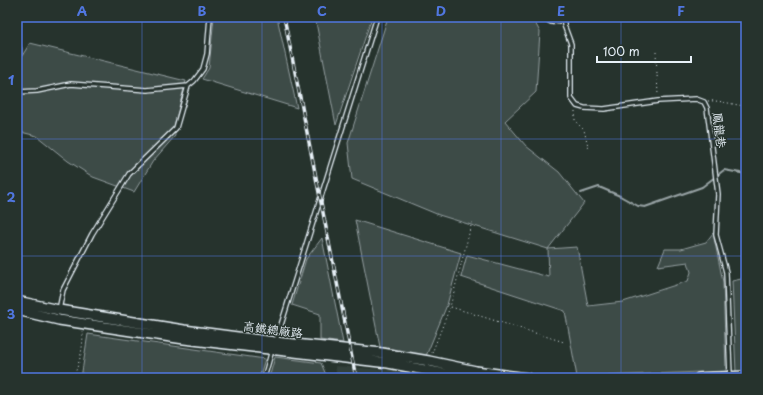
<svg xmlns="http://www.w3.org/2000/svg" width="763" height="395" viewBox="0 0 763 395" font-family="'Playpen Sans','LXGW WenKai TC',sans-serif">
	<rect width="100%" height="100%" fill="#26332d"/>
	<filter id="ink" filterUnits="userSpaceOnUse"><feTurbulence type="fractalNoise" baseFrequency=".025" numOctaves="2"/><feDisplacementMap in="SourceGraphic" scale="8" xChannelSelector="R" yChannelSelector="G"/><feConvolveMatrix kernelMatrix="1 2 1 2 8 2 1 2 1" color-interpolation-filters="sRGB"/></filter>
	<g filter="url(#ink)">
		<path fill="#333f3a" d="M335 366 405 371 438 378H337Z"/>
		<path fill="#3e4b47" stroke="#939ea0" d="M214 17H277L297 108 202 79 209 68Z
			M315 17H372L336 125Z
			M388 17H532L540 32 536 92 505 121 526 146 559 172 584 203 548 249 577 247 588 306 623 302 688 281 691 272 688 262 658 266 665 249H681L706 242 713 233 723 282 726 371 577 377 565 311 461 277 467 255 549 277 548 249 439 215 352 179 348 143Z
			M17 37 22 48V56L30 43 186 81 174 126 175 136 153 161 134 192 93 177 68 161 37 136 17 131V67L22 57H17Z
			M355 220 461 253 447 305 426 356 380 347Z
			M322 238 343 343 320 340V314L292 305 306 259Z
			M746 278V372H736L732 281Z
			M88 334 265 359 259 378H81Z
			M275 357 321 363 326 375 336 378H269Z"/>
		<g fill="none" stroke-linecap="round" stroke-linejoin="round">
			<path stroke="#98a3a5" stroke-width="2" d="M581 193 599 187 620 196 638 206 645 207 702 187 724 170 746 174"/>
			<g stroke="#e8f1f8" stroke-width="6">
				<path id="service" d="M545 17C551 25 556 22 564 20
					M564 17V25L571 44V98L577 106 584 108 604 109 658 101 696 99 704 102 707 108 718 194 716 235 726 272 730 375
					M17 92 37 91 71 84 147 90 188 86 194 81 203 69 207 54 210 17
					M59 310 63 290 92 234 129 174 176 128 188 86
					M276 341 377 17
					M264 378 272 350"/>
			</g>
			<g stroke="#e8f1f8" stroke-width="12">
				<path id="tertiary" d="M17 301 59 310 184 330 275 342 382 353 429 361 476 371 527 378
					M17 310 59 320 184 339 388 363 467 378
					M699 378 746 376"/>
			</g>
			<path stroke="#e8f1f8" stroke-width="1" stroke-dasharray="1 3" stroke-linecap="butt" d="M656 52 658 95
				M708 101C721 100 733 105 746 106
				M575 111V121L584 130 589 150
				M451 307 564 342
				M432 353 450 307 472 222
				M73 378C80 361 83 350 83 331"/>
			<use href="#service" stroke="#26332d" stroke-width="3.5"/>
			<use href="#tertiary" stroke="#26332d" stroke-width="9"/>
			<g stroke="#e8f1f8" stroke-width="3.5">
				<path id="rail" d="M284 17 356 378"/>
			</g>
			<use href="#rail" stroke="#26332d" stroke-width="2" stroke-dasharray="6" stroke-linecap="butt"/>
		</g>
	</g>
	<path fill="none" stroke="#5077e0" stroke-width="1" stroke-opacity="0.55" d="M142 17V378M262 17V378M382 17V378M501 17V378M621 17V378M17 139H746M17 256H746"/>
	<g text-anchor="middle" dominant-baseline="central" stroke-width="3" stroke-linejoin="round" paint-order="stroke">
		<g font-size="12" fill="#e8f1f8" stroke="#26332d">
			<text transform="translate(720 130) rotate(83)">鳳龍巷</text>
			<text transform="translate(273 329) rotate(7)">高鐵總廠路</text>
		</g>
	</g>
	<rect width="763" height="395" fill="none" stroke="#26332d" stroke-width="44"/>
	<path d="M597 56v6h94v-6" fill="none" stroke="#e8f1f8" stroke-width="2"/>
	<text x="603" y="56" font-size="12" fill="#e8f1f8" stroke="#26332d" stroke-width="3" paint-order="stroke">100 m</text>
	<rect x="22" y="22" width="719" height="351" fill="none" stroke="#5077e0" stroke-width="1.5"/>
	<g font-size="13" text-anchor="middle" font-weight="bold" fill="#5077e0">
		<text x="82" y="16">A</text>
		<text x="202" y="16">B</text>
		<text x="322" y="16">C</text>
		<text x="441" y="16">D</text>
		<text x="561" y="16">E</text>
		<text x="681" y="16">F</text>
		<text x="11" y="85">1</text>
		<text x="11" y="202">2</text>
		<text x="11" y="319">3</text>
	</g>
</svg>
